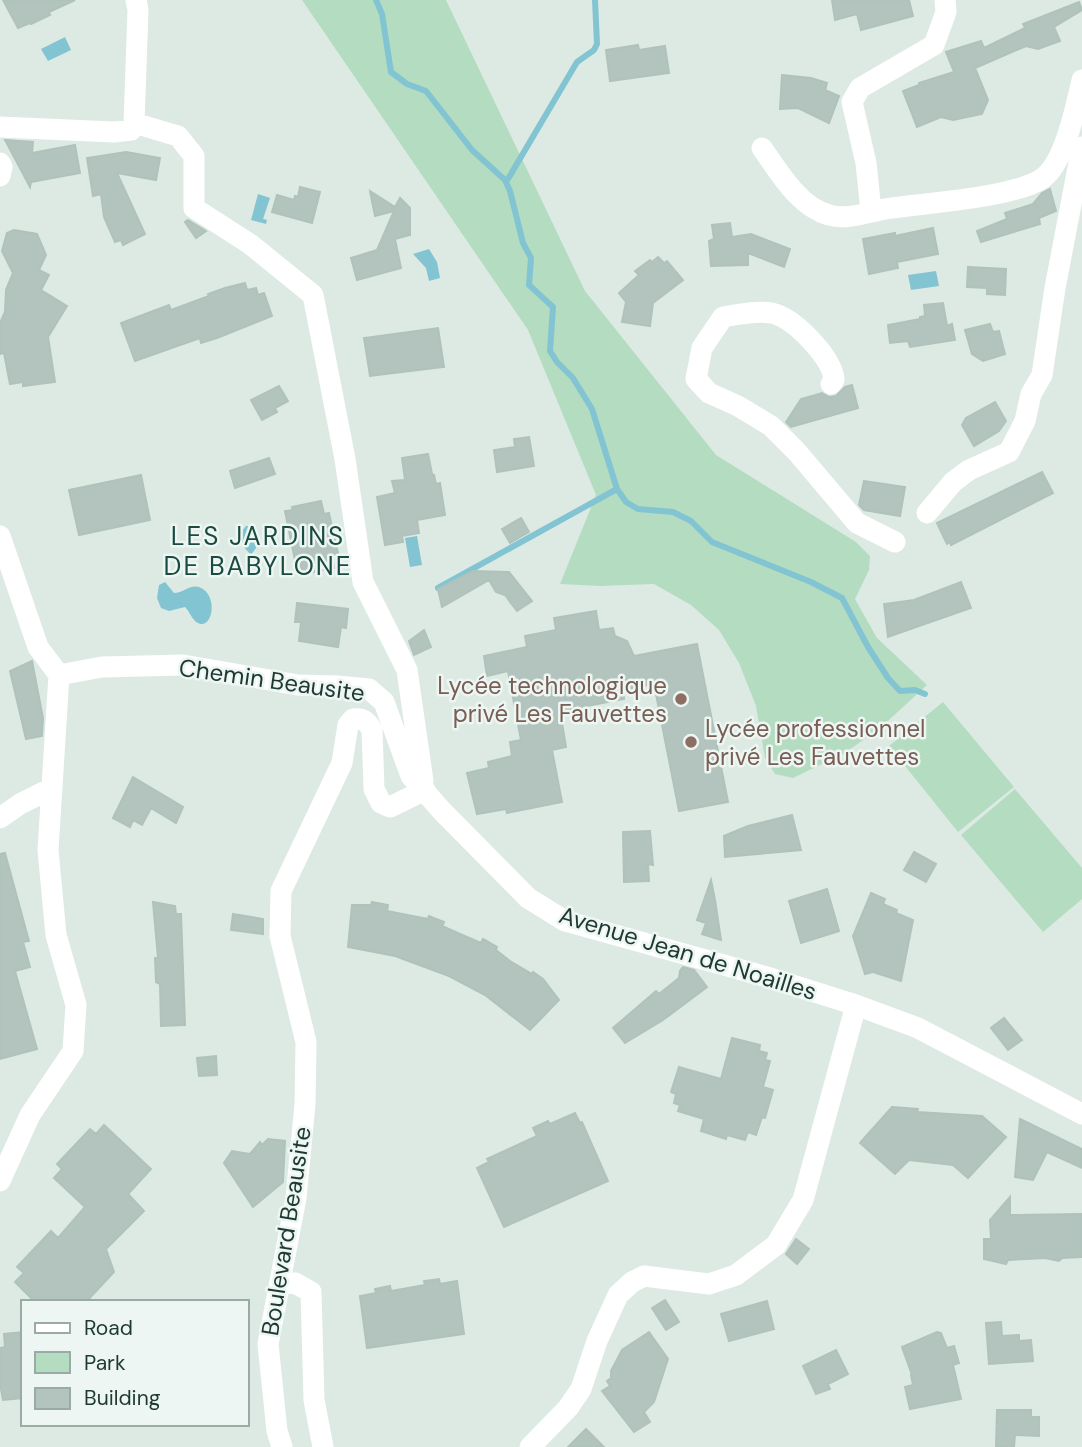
<svg xmlns="http://www.w3.org/2000/svg" width="1082" height="1447" viewBox="0 0 1082 1447" font-family="'DM Sans',sans-serif">
	<rect width="100%" height="100%" fill="#ddeae4"/>
	<path fill="#b4dcc0" d="M302 0H446L585 291 716 455 856 542 870 556 869 570 855 599 877 638 927 685 878 730 843 754 793 778 775 774 765 758 756 706 739 663 719 630 691 605 654 584 600 586 560 584 596 495 528 330Z
		M943 702 1014 787 958 832 889 746Z
		M1015 789 1082 868V899L1043 932 961 835Z"/>
	<path fill="#82c4d2" d="M65 37 71 50 48 61 41 49Z
		M258 194 270 198 263 219 267 220 266 224 251 220Z
		M429 249 437 262 440 278 429 281 426 268 413 254Z
		M936 271 939 286 911 290 908 275Z
		M246 526H251L256 530V548L251 555 242 545 241 532Z
		M417 536 422 565 410 567 405 538Z
		M165 582 174 593C184 593 191 583 201 588 220 597 211 635 195 621 191 617 189 611 185 607L169 611 161 608 157 598 159 585Z"/>
	<g fill="none" stroke-linecap="round" stroke-linejoin="round">
		<path stroke="#82c4d2" stroke-width="6" d="M376 0 382 14 391 72 407 84 426 91 472 150 505 180 510 191 523 243 531 258 529 285 553 307 550 351 557 362 573 378 592 409 617 489 626 502 638 509 673 512 691 521 712 542 811 582 842 598 868 647 888 678 900 691 915 690 925 694
			M505 180 508 179 577 62 594 50 597 44 595 0
			M438 588 617 489"/>
	</g>
	<path fill="#b2c4bd" stroke="#afc3bb" stroke-width="2" d="M3 0H75L49 12 50 15 31 24 30 23 18 28Z
		M832 0H909L913 16 861 30 857 14 835 20Z
		M1079 2 1082 10 1054 27 1060 41 1038 49 1026 46 975 68 988 100 982 114 953 120 941 117 917 127 903 91 919 85V83L954 72 946 52 981 41 984 48 1025 28 1023 24Z
		M638 45 639 50 665 46 669 73 610 81 606 50Z
		M782 75 811 78 827 83 825 90 839 96 829 123 798 108 780 109Z
		M5 140 33 142 32 153 75 145 80 173 31 182 30 187Z
		M126 152 160 158 156 180 117 173 145 234 123 245 121 240 115 242 104 217 101 194 93 196 87 158Z
		M300 187 320 192 312 223 272 212 277 195 294 200 295 196 298 197Z
		M1050 189 1056 211 1039 218 1040 224 981 242 977 231 1007 219 1005 213 1033 204 1042 193Z
		M370 191 395 207 400 198 410 208V235L395 239 401 268 357 280 351 258 377 250 394 211 375 216Z
		M188 220 206 231 196 238 185 222Z
		M730 223 732 237 751 234 790 249 784 267 748 253V265L711 266 709 241 714 239 712 225Z
		M933 228 938 254 897 262 898 268 869 274 863 239 895 233V236Z
		M14 230 37 234 46 255 39 270 49 275 41 290 67 306 48 337 55 382 23 386V382L10 384 4 353 0 354V323L5 312 6 290 13 273 2 251 7 233Z
		M658 257 664 263 667 261 683 280 653 303 650 326 622 322 626 302 619 293 639 275 635 271 650 260 652 262Z
		M968 267 1006 269 1005 295 987 294V288L967 287Z
		M245 283 247 290 256 288 258 295 264 293 272 316 217 338 201 343 200 338 135 361 121 323 169 305 171 310 209 296 208 294 225 288Z
		M943 303 947 326 952 324 955 340 910 347 908 341 890 343 888 325 920 319V317L925 316 924 305Z
		M990 324 993 332 999 331 1005 354 983 361 972 354 965 330Z
		M438 328 444 367 370 376 364 338Z
		M852 385 858 408 791 427 786 422 801 399 822 393 829 397 836 396 845 387Z
		M279 386 288 401 275 408 277 412 262 420 251 400Z
		M995 402 1006 421 999 431 974 446 962 425 966 418Z
		M529 437 534 466 497 472 494 450 515 447 514 439Z
		M428 454 432 474 434 475 436 484 440 483 445 515 417 520 419 533 402 536 403 542 385 545 377 497 395 493 392 481 405 480 402 458Z
		M269 458 275 474 235 488 230 471Z
		M1042 472 1053 493 951 545 950 542 947 544 937 523Z
		M141 475 150 520 79 535 69 490Z
		M864 481 905 487 900 516 864 510 859 505Z
		M321 501 324 514 329 513 333 531 338 553 332 555 334 568 298 575 285 511 293 510 292 507Z
		M521 518 529 532 510 543 502 529Z
		M473 571 509 572 532 601 517 611 505 595 496 592 489 580 442 607 438 589Z
		M961 582 971 608 888 637 884 604 914 600Z
		M297 603 348 609 346 628 341 627 338 647 299 641 301 622H295Z
		M596 611 599 630 613 628 615 636 627 641 634 656 697 644 728 802 679 811 654 684 623 690 624 699 560 711 566 747 552 750 562 802 507 813 506 809 477 814 467 773 489 768 488 762 512 756 510 742 521 740 508 671 487 676 484 656 527 647 525 636 556 630 554 618Z
		M424 630 431 647 414 655 409 641Z
		M32 661 43 718 42 736 26 739 10 671Z
		M133 777 183 807 176 823 151 808 142 825 133 820 130 827 113 818Z
		M792 815 801 850 725 857 724 836 748 826Z
		M650 831 653 865 648 864 649 881 624 882 623 832Z
		M914 852 936 864 926 882 904 870Z
		M5 853 29 941 23 942 30 967 15 971 37 1049 0 1059V854Z
		M711 880 715 900 721 940 702 934 706 923 697 920Z
		M827 889 839 931 801 943 789 901Z
		M871 893 885 899 883 904 897 910 896 913 913 920 901 981 873 972 865 974 853 936Z
		M153 902 175 906 176 914H181L185 1025 161 1026 160 984 156 982 155 958H158Z
		M372 902 388 905 387 911 428 919 429 916 444 922 442 926 460 934 481 943 483 939 497 947 496 950 510 961 532 974 533 972 543 979 559 1000 530 1030 485 995 449 976 395 956 348 947 352 905H371Z
		M233 914 263 919V934L231 930Z
		M683 967 694 970 707 987 663 1020 625 1043 613 1028 656 991 659 994 679 978 680 971Z
		M1004 1018 1022 1040 1008 1050 991 1028Z
		M732 1038 760 1045 759 1051 767 1053 765 1060 770 1061 763 1087 773 1090 765 1118 762 1117 756 1135 748 1132 745 1140 727 1135 726 1139 701 1131 704 1119 678 1111 680 1105 674 1103 676 1094 671 1092 679 1067 721 1079Z
		M216 1056 217 1075 199 1076 197 1058Z
		M892 1107 918 1109 917 1112 982 1116 1006 1137 968 1178 953 1165 909 1160 895 1174 860 1143Z
		M575 1113 580 1123 582 1122 608 1181 504 1227 477 1168 489 1162 487 1159 537 1136 533 1128 548 1121 550 1124Z
		M1020 1119 1082 1149V1168L1047 1152 1033 1180 1015 1177Z
		M104 1125 151 1169 128 1194 144 1211 106 1249 114 1272 86 1302H35L15 1282 24 1273 17 1267 51 1231 58 1238 85 1207 54 1178 62 1169 57 1164 90 1129 96 1134Z
		M268 1139 285 1141 283 1182 253 1207 224 1163 232 1151 250 1154 260 1142 262 1145Z
		M1010 1197V1215L1082 1214V1257L1062 1258 1059 1261 1045 1258 1008 1260 1006 1264 984 1259V1239H991L990 1220Z
		M796 1239 809 1249 797 1264 786 1254Z
		M439 1279 440 1284 457 1281 464 1334 367 1348 360 1296 376 1293 375 1289 390 1286 391 1291 425 1285 424 1281Z
		M665 1300 679 1322 666 1330 652 1308Z
		M767 1301 774 1329 729 1341 721 1314Z
		M1001 1322 1002 1336 1019 1335V1341L1031 1340 1033 1361 989 1364 986 1323Z
		M23 1332V1398L3 1400 0 1384V1348L5 1347 4 1334Z
		M649 1332 668 1359 654 1402 644 1412 650 1422 634 1432 602 1391 610 1386 607 1381 611 1378V1371L622 1350Z
		M937 1332 941 1333 947 1348 954 1346 959 1363 953 1365 961 1399 910 1409 905 1387 913 1385 911 1375H912L902 1347Z
		M836 1350 848 1374 828 1384 830 1389 816 1394 803 1366Z
		M997 1410H1031V1417H1039V1436L1015 1435 1014 1447H996Z
		M586 1429 604 1447H568Z"/>
	<g fill="none" stroke-linecap="round" stroke-linejoin="round">
		<path stroke="#fff" stroke-width="21" d="M136 0 138 10 134 123 178 136 194 156V208L250 244 313 295 345 459 363 582 407 670 423 781
			M0 127 114 132 131 130 134 123
			M762 148C779 172 799 207 829 215 849 221 872 210 892 208 927 203 1017 197 1043 178 1065 162 1076 106 1082 80
			M0 163 2 167 0 176
			M871 211 866 163 852 102 860 88 934 45 946 12 945 0
			M831 384 834 380C833 359 798 323 778 315 765 309 738 314 723 317L702 348 696 379 709 393 738 406 771 426 797 452 857 523 895 542
			M927 513 953 482 969 470 1009 452 1025 421 1031 394 1042 375 1055 288 1082 147
			M0 536 38 647 59 675 48 850 56 935 76 1005 73 1051 30 1115 0 1181
			M59 675 102 667 183 665 298 685 337 686 369 689 384 702 411 776 442 811 528 898 565 921 767 977 856 1005 918 1028 1082 1114
			M0 818 20 804 52 788
			M280 1284 295 1283 311 1292 314 1400 323 1447
			M282 1447 277 1431 268 1344 296 1198 305 1104 306 1042 280 936 281 891 342 763 348 725 353 719C363 718 367 721 372 730L374 789 381 803 390 807 425 790
			M530 1447 568 1408 581 1389 597 1341 618 1295 632 1282 644 1276 709 1284 736 1275 776 1245 803 1200 856 1005"/>
	</g>
	<g fill="#8d6e63" stroke="#edf6f2" stroke-width="2.5">
		<circle cx="681" cy="699" r="7"/>
		<circle cx="691" cy="742" r="7"/>
	</g>
	<g text-anchor="middle" dominant-baseline="central" stroke-width="5" stroke-linejoin="round" paint-order="stroke">
		<g font-size="24" fill="#1e3932" stroke="#edf6f2">
			<text transform="translate(272 680) rotate(8)">Chemin Beausite</text>
			<text transform="translate(688 953) rotate(17)">Avenue Jean de Noailles</text>
			<text transform="translate(286 1231) rotate(-81)">Boulevard Beausite</text>
		</g>
		<g font-size="24" fill="#785e54" stroke="#edf6f2" text-anchor="end">
			<text x="667" y="685">Lycée technologique<tspan x="667" dy="28">privé Les Fauvettes</tspan></text>
			<text x="705" y="728" text-anchor="start">Lycée professionnel<tspan x="705" dy="28">privé Les Fauvettes</tspan></text>
		</g>
		<g font-size="26" letter-spacing="2" fill="#1a4b40" stroke="#edf6f2">
			<text x="258" y="536">LES JARDINS<tspan x="258" dy="30">DE BABYLONE</tspan></text>
		</g>
	</g>
	<rect x="21" y="1300" width="228" height="126" fill="#edf6f2" stroke="#9aaaa5" stroke-width="2"/>
	<rect x="35" y="1323" width="35" height="10" fill="#ffffff" stroke="#9aaaa5" stroke-width="2"/>
	<text x="84" y="1335" font-size="21" fill="#1e3932">Road</text>
	<rect x="35" y="1352" width="35" height="21" fill="#b4dcc0" stroke="#9aaaa5" stroke-width="2"/>
	<text x="84" y="1370" font-size="21" fill="#1e3932">Park</text>
	<rect x="35" y="1388" width="35" height="21" fill="#b2c4bd" stroke="#9aaaa5" stroke-width="2"/>
	<text x="84" y="1405" font-size="21" fill="#1e3932">Building</text>
</svg>
